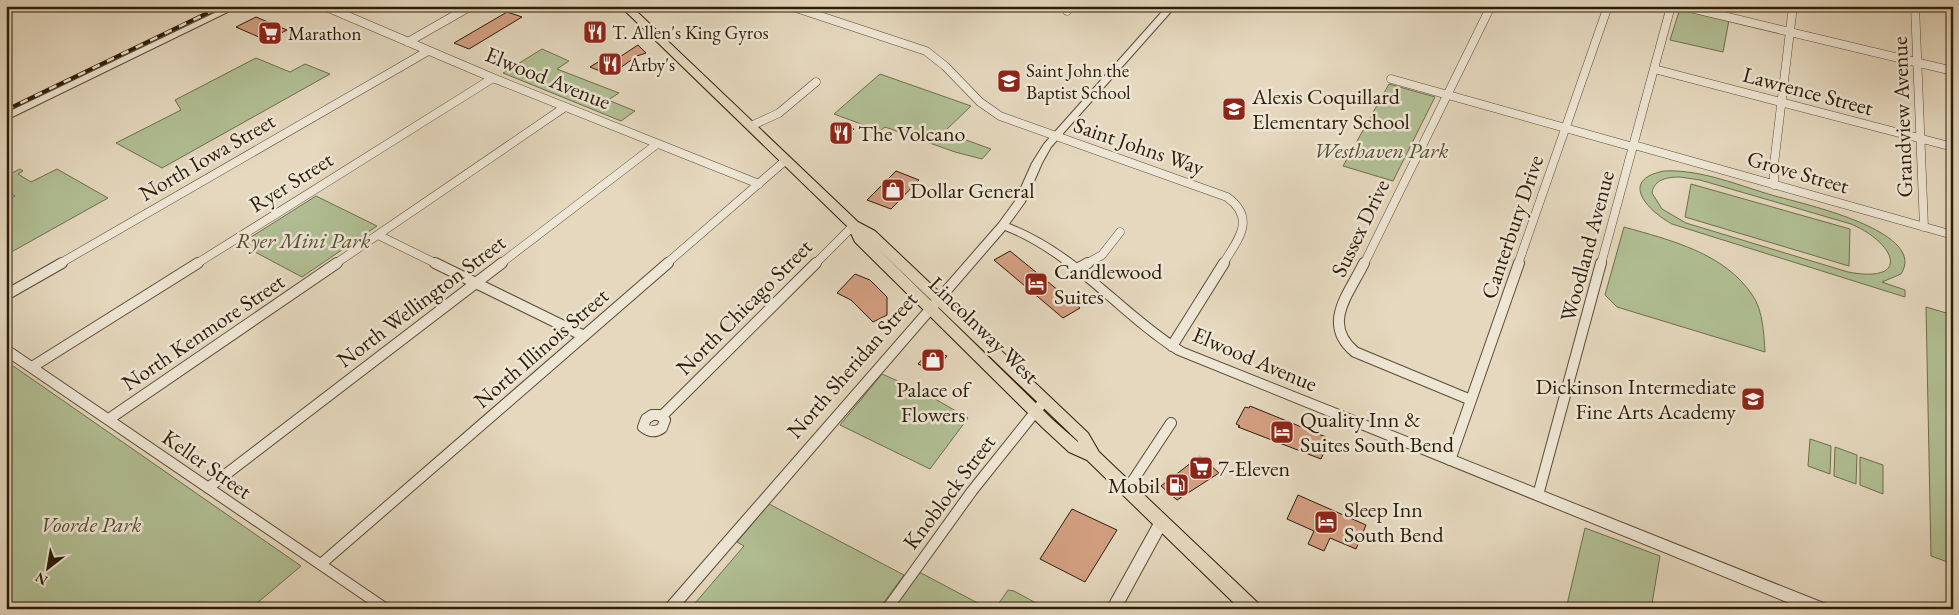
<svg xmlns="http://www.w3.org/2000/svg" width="1959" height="615" viewBox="0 0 1959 615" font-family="'EB Garamond',serif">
	<rect width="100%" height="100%" fill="#e5d8be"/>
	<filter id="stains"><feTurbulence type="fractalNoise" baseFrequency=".004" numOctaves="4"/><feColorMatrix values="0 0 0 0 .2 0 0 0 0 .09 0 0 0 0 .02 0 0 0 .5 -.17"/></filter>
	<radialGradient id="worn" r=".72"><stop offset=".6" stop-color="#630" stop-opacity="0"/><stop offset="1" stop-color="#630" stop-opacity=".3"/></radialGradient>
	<path fill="#b1bf94" stroke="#6e6e4d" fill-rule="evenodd" d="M1684 10 1729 20 1723 52 1670 40 1679 12Z
		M542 49 569 61 557 69 619 93 608 100 635 111 621 121 503 73Z
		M256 58 290 72 305 64 330 74 162 168 116 143 181 110 175 100Z
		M880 74 971 106 944 132 991 149 982 159 955 152 885 127 880 131 834 114Z
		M1389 84 1435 97 1393 181 1343 166Z
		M20 169 23 171 18 174 31 182 57 169 108 198 6 255V201L15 196 6 190V176Z
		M1664 171C1701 169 1740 186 1775 196 1800 203 1929 231 1901 274L1882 282 1905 290V297L1672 224C1648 211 1618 180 1664 171ZM1680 177 1700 180 1851 224C1896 243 1912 284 1848 272L1686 223 1662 209 1652 193C1654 179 1668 177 1680 177Z
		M1691 184 1850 229 1849 266 1685 217Z
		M316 196 377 226 302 277 240 244Z
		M1624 227C1670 240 1725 253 1753 296 1763 311 1764 335 1765 352L1617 307 1605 295Z
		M1926 307 1953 315V564L1931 556Z
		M6 361 301 566 250 609H6Z
		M882 374 923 392 968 418 930 469 840 425Z
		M1810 439 1831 446 1830 474 1808 466Z
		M1835 447 1857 455 1856 484 1834 476Z
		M1860 457 1883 465V494L1860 485Z
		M769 504 771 505 904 575 879 609H690L744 546 737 542Z
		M1585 528 1660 556 1651 609H1566Z
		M919 573H921L989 609H893Z
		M1008 590 1014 591 1047 609H995Z"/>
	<path fill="#d39f82" stroke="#2c1c06" d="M507 12 522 17 469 49 454 43Z
		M256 17 287 30 269 39 261 38 236 27Z
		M638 45 646 53 637 56 610 75 590 67 603 59 615 60Z
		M842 125 854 129 841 141 829 136Z
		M896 171 919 180 891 209 867 200Z
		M1010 251 1080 308 1063 318 994 260Z
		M855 274 870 280 887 297V315L873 322 851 300 837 293Z
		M931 349 947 356 934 371 918 364Z
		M1250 406 1326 437 1325 440 1329 441 1321 459 1238 427 1240 426 1236 424 1245 407 1249 408Z
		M1200 456 1219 473 1177 500 1161 486Z
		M1298 495 1366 525 1356 549 1330 538 1324 551 1308 544 1314 531 1287 519Z
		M1072 509 1117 530 1085 582 1040 559Z"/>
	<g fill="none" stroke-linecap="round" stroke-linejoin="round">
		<g stroke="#5a4b34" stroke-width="9">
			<path id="minor-far1" d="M324 6 493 78 759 184
				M790 6 926 51 945 66 980 102 1000 116 1227 197C1257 219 1238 239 1223 264
				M1682 6 1953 71
				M1915 6 1924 227
				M1067 11 1071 6
				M408 42 471 6
				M1654 69 1953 147
				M1391 79 1633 147
				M751 126 779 113 816 82
				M1634 145 1953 235
				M1774 185V164L1793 6
				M378 235 437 264
				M59 264 428 51
				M196 264 493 78
				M335 264 565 107
				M500 264 657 144
				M666 264 786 160
				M815 264 854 225
				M1086 264 1102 255 1120 232
				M1364 264 1491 6
				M1518 264 1608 6
				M1601 264 1671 6"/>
		</g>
		<g stroke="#5a4b34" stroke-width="12">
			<path id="minor" d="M435 263 584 336
				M1364 263C1349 294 1321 324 1355 352L1471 400
				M1077 269 1088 263
				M6 295 62 263
				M1172 346 1224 263
				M6 350 386 609
				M32 367 198 263
				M652 415H659L665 420 662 428C655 433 649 432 643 427L646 419Z
				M662 416 816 263
				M109 419 337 263
				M1450 460 1519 263
				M208 488 502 263
				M1128 488 1171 423
				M1538 495 1601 263
				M321 564 668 263
				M887 609 972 491 1044 401"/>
		</g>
		<g stroke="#5a4b34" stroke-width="2">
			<path id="tertiary" d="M229 6H240L6 120V113Z
				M1167 6H1176L1051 147 1042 163 1025 202 1009 224C1078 250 1123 310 1184 348L1826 604 1828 609H1804L1176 354C1116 316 1072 256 1005 230L678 609H662L999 223 1015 201 1032 163 1044 144Z
				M1162 515 1167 517 1169 521 1121 609H1106L1157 517Z"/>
		</g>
		<g stroke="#2c1c06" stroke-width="2">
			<path id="primary" d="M620 6H631L858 222 875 231 1088 433 1099 452 1258 603 1261 609H1240L1087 460 1069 452 1043 428 855 242 848 227ZM878 249 1078 441V442L1053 420Z"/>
		</g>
		<use href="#minor-far1" stroke="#eee6d5" stroke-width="8"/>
		<use href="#minor" stroke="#eee6d5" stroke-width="10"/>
		<use href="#tertiary" fill="#eee6d5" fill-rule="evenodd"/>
		<use href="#primary" fill="#e5d8be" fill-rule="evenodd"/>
		<g stroke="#2c1c06" stroke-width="4">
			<path id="rail" d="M6 110 222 6"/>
		</g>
		<use href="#rail" stroke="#eee6d5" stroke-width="2.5" stroke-dasharray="8" stroke-linecap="butt"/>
	</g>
	<defs>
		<g id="restaurant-square" transform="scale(1.25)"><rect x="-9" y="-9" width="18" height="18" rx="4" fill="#8f2418" stroke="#eee6d5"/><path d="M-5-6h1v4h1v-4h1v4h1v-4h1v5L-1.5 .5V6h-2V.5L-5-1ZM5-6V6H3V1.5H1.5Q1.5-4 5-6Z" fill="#fff"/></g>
		<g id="supermarket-square" transform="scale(1.25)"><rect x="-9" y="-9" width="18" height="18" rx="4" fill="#8f2418" stroke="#eee6d5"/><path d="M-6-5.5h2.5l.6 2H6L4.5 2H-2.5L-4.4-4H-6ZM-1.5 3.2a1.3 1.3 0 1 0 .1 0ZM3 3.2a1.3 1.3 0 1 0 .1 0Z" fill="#fff"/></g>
		<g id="school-square" transform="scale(1.25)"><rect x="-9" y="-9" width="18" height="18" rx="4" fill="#8f2418" stroke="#eee6d5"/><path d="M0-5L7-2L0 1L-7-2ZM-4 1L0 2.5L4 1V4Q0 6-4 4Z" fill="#fff"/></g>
		<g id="shop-square" transform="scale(1.25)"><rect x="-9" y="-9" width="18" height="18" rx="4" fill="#8f2418" stroke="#eee6d5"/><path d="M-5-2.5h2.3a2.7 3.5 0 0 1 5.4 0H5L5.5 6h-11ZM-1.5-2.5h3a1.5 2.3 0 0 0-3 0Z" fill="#fff"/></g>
		<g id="hotel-square" transform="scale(1.25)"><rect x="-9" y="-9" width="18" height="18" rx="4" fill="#8f2418" stroke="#eee6d5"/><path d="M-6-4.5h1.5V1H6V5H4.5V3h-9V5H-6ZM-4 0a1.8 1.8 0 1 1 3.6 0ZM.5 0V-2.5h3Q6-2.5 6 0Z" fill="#fff"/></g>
		<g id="fuel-square" transform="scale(1.25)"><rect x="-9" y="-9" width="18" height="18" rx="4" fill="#8f2418" stroke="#eee6d5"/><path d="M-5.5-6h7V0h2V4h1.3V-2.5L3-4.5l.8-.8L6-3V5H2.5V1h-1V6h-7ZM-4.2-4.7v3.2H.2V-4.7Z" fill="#fff"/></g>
	</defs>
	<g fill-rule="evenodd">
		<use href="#restaurant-square" x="595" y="32"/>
		<use href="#supermarket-square" x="270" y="33"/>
		<use href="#restaurant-square" x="610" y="64"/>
		<use href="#school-square" x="1009" y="81"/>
		<use href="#school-square" x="1234" y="109"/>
		<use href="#restaurant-square" x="841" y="133"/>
		<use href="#shop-square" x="893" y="190"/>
		<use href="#hotel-square" x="1036" y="284"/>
		<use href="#shop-square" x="933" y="360"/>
		<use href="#school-square" x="1753" y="399"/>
		<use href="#hotel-square" x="1282" y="432"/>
		<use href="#supermarket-square" x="1201" y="468"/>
		<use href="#fuel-square" x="1177" y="485"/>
		<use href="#hotel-square" x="1326" y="522"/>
	</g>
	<g text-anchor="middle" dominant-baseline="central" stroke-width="5" stroke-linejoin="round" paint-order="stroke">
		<g font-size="19" fill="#2c1c06" stroke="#eee6d5" text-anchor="start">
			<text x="612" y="32">T. Allen's King Gyros</text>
			<text x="288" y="33">Marathon</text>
			<text x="628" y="64">Arby's</text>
			<text x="1026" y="70">Saint John the<tspan x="1026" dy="22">Baptist School</tspan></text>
		</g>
		<g font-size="22" fill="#2c1c06" stroke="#eee6d5">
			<text transform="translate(548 78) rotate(22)">Elwood Avenue</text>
			<text transform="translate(1808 91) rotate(15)">Lawrence Street</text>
			<text transform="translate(1902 117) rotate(-92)">Grandview Avenue</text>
			<text transform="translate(1139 146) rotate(19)">Saint Johns Way</text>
			<text transform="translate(207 157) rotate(-30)">North Iowa Street</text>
			<text transform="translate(1798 172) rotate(16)">Grove Street</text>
			<text transform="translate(291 182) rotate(-32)">Ryer Street</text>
			<text transform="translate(1512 227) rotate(-71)">Canterbury Drive</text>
			<text transform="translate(1360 228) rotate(-64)">Sussex Drive</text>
			<text transform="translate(1587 246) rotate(-75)">Woodland Avenue</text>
			<text transform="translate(421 301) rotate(-37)">North Wellington Street</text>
			<text transform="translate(744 307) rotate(-45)">North Chicago Street</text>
			<text transform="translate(984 330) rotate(44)">Lincolnway West</text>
			<text transform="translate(203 332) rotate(-34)">North Kenmore Street</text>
			<text transform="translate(541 348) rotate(-41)">North Illinois Street</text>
			<text transform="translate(1255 359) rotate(23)">Elwood Avenue</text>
			<text transform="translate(852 365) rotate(-49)">North Sheridan Street</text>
			<text transform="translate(207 464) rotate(35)">Keller Street</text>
			<text transform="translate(949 492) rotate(-53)">Knoblock Street</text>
		</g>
		<g font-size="22" fill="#2c1c06" stroke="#eee6d5" text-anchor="start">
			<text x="1252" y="96">Alexis Coquillard<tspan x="1252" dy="25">Elementary School</tspan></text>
			<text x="858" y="133">The Volcano</text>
			<text x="910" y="190">Dollar General</text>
			<text x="1054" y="271">Candlewood<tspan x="1054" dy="25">Suites</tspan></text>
			<text x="1736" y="386" text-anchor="end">Dickinson Intermediate<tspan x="1736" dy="25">Fine Arts Academy</tspan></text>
			<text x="933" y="389" text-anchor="middle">Palace of<tspan x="933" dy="25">Flowers</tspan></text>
			<text x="1300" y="419">Quality Inn &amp;<tspan x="1300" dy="25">Suites South Bend</tspan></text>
			<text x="1218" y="468">7-Eleven</text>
			<text x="1160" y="485" text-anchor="end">Mobil</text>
			<text x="1344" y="509">Sleep Inn<tspan x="1344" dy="25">South Bend</tspan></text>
		</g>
		<g font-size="22" font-style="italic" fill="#544d31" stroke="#eee6d5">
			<text x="1381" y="150">Westhaven Park</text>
			<text x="303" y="240">Ryer Mini Park</text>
			<text x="91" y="524">Voorde Park</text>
		</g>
	</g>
	<rect width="1959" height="615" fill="none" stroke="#e5d8be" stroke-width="25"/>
	<rect x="8" y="8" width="1944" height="600" fill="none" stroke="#2c1c06" stroke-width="2.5"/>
	<rect x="12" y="12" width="1934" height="590" fill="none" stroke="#2c1c06"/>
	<g transform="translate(48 568) rotate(211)" stroke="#eee6d5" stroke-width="4" paint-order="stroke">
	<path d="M0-4L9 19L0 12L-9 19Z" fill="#2c1c06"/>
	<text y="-8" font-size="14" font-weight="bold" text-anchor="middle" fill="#2c1c06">N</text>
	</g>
	<rect width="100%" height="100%" filter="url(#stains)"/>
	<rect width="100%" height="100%" fill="url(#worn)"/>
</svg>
